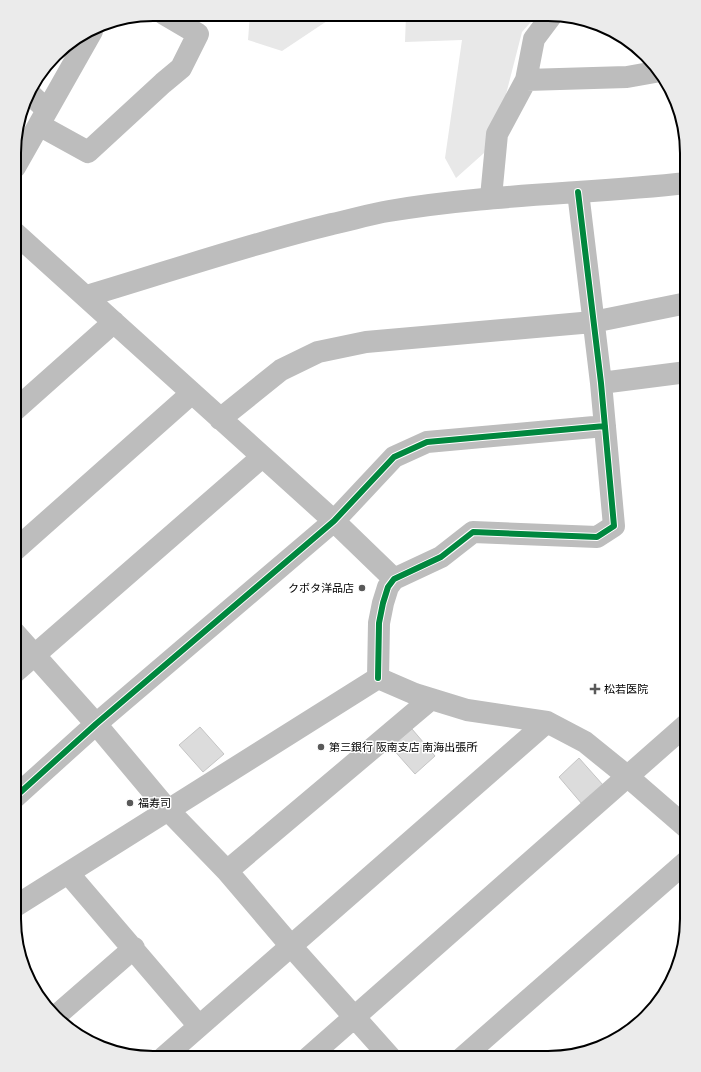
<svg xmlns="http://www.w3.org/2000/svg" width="701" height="1072" viewBox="0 0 701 1072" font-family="'Public Sans','Noto Sans JP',sans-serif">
	<rect width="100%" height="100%" fill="#fff"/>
	<path fill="#e8e8e8" d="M250 14 336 15 282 51 248 40Z
		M406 15H537L522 32 493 145 456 178 445 158 462 40 405 42Z"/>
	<path fill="#dcdcdc" stroke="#c4c4c4" d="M200 727 224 754 203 772 179 745Z
		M412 729 435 756 415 774 391 747Z
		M579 758 603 785 582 804 559 777Z"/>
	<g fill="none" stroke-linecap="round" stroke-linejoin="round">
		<path stroke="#bdbdbd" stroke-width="22" d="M526 80 627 77 655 72
			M29 93 47 110
			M39 125 88 152 163 83 181 68 198 34 164 14
			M15 167 92 31
			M491 197 497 134 526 80 534 39 552 15
			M15 233 334 521 394 579
			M87 296C168 272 249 244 332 224 351 220 370 214 389 211 488 194 588 194 687 183
			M601 383 687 372
			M15 410 114 322
			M220 419 281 370 318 352 366 342 593 322 687 303
			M15 550 192 393
			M14 632 96 724 168 810 227 871 290 945 391 1058
			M14 673 262 457
			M378 678 379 623 383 603 388 587 394 579 441 557 473 532 597 537 614 526 601 383 578 192
			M378 678 415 694 467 710 547 722 585 742 627 776 687 828
			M14 798 96 724 334 521 394 457 427 442 605 426
			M227 871 431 699
			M68 873 199 1026
			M14 907 378 678
			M57 1015 134 948
			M164 1057 547 722
			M309 1057 687 724
			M462 1058 687 861"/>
		<g stroke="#fff" stroke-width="8">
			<path id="cycleway" d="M378 678 379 623 383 603 388 587 394 579 441 557 473 532 597 537 614 526 601 383 578 192
				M14 798 96 724 334 521 394 457 427 442 605 426"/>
		</g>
		<use href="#cycleway" stroke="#00873e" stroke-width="6"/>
	</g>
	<g fill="#595959" stroke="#fff" stroke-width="1.5">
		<circle cx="362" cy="588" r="4"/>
		<path d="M593 683h4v4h4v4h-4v4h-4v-4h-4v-4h4z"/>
		<circle cx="321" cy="747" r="4"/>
		<circle cx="130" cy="803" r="4"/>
	</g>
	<g text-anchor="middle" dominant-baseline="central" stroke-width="3" stroke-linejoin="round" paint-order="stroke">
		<g font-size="11" fill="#000" stroke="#fff" text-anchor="start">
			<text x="354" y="588" text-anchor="end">クボタ洋品店</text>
			<text x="604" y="689">松若医院</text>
			<text x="329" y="747">第三銀行 阪南支店 南海出張所</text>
			<text x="138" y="803">福寿司</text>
		</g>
	</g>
	<path d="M0 0H701V1072H0ZM153 21H548A132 132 0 0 1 680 153V919A132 132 0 0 1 548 1051H153A132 132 0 0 1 21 919V153A132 132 0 0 1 153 21Z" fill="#ebebeb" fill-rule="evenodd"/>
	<path fill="none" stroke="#000" stroke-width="2" d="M153 21H548A132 132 0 0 1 680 153V919A132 132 0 0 1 548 1051H153A132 132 0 0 1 21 919V153A132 132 0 0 1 153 21Z"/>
</svg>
